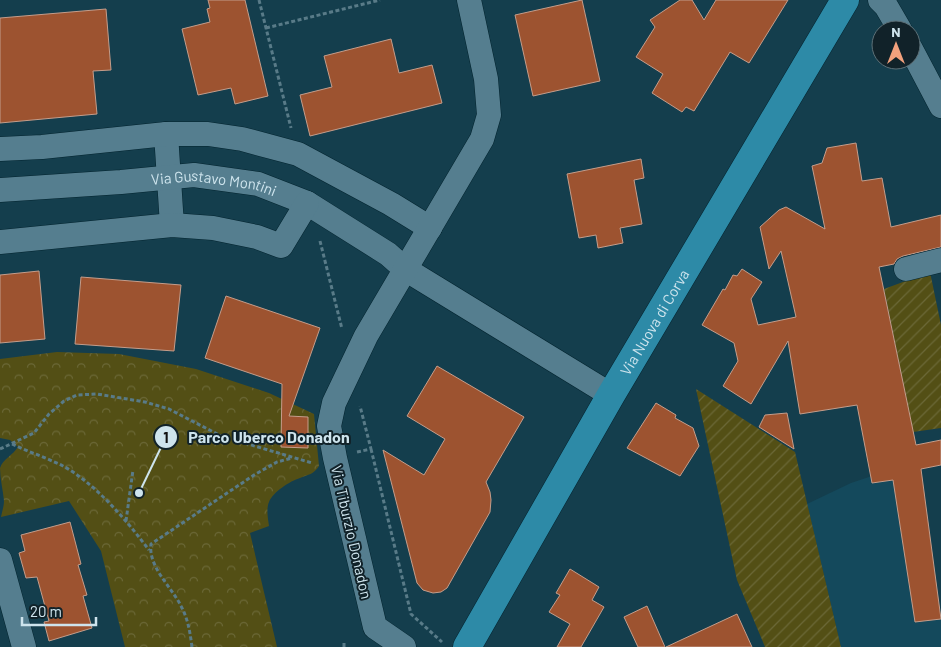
<svg xmlns="http://www.w3.org/2000/svg" width="941" height="647" viewBox="0 0 941 647" font-family="Barlow,sans-serif">
	<defs>
		<pattern id="park-crowns" width="20" height="18" patternUnits="userSpaceOnUse" patternTransform="scale(1.25)"><rect width="20" height="18" fill="#534f15"/><path d="M2 6a3 3 0 1 1 6 0M12 15a3 3 0 1 1 6 0" fill="none" stroke="#6b6837"/></pattern>
		<pattern id="garden-furrows" width="10" height="10" patternUnits="userSpaceOnUse" patternTransform="scale(1.25)"><rect width="10" height="10" fill="#534f15"/><path d="M-1 1l2-2M0 10L10 0M9 11l2-2" fill="none" stroke="#6b6837"/></pattern>
	</defs>
	<rect width="100%" height="100%" fill="#143e4d"/>
	<path fill="#14495c" d="M913 432 941 618V647H841L807 504 851 483 881 473Z"/>
	<path fill="url(#park-crowns)" d="M57 352 119 354 196 369 269 393 314 414 319 466C313 475 309 474 300 478 290 481 273 492 269 502 266 509 268 519 269 526L250 533 277 647H125L101 551 69 501 1 517C2 512 4 506 4 501 3 490 0 479 0 468 3 459 13 455 18 447L10 440 0 438V359Z"/>
	<path fill="url(#garden-furrows)" d="M930 272 941 325V428L913 432 884 289Z
		M696 389 795 452 841 647H765L737 580Z"/>
	<path fill="#9d5330" stroke="#c49d8b" d="M208 0H245L268 96 235 104 231 88 198 95 182 29 210 22 207 9 210 8Z
		M582 0 600 81 533 96 515 15Z
		M680 0H692L704 20 716 0H788L749 63 730 52 694 111 686 107 682 112 652 93 663 74 636 57 655 27 650 20Z
		M106 9 111 70 93 71 97 114 0 123V18Z
		M391 39 399 73 432 65 442 103 310 136 300 95 332 87 324 56Z
		M856 143 862 181 882 178 891 227 941 215V247L903 256 897 259 894 264 879 267 916 445 941 440V465L921 469 941 619 915 622 893 480 872 483 857 405 800 414 788 341 751 404 723 386 738 361 734 343 702 325 723 289 725 290 733 275 737 276 742 269 762 282 751 299 758 325 796 317 781 251 769 269 760 227 779 210 786 207 825 229 812 166 822 163 827 148Z
		M641 159 644 178 634 180 642 224 620 228 623 243 598 248 596 235 579 238 567 174Z
		M39 271 45 339 0 343V275Z
		M81 277 181 285 174 351 75 344Z
		M226 296 320 328 289 416 308 417V448L281 447 282 384 205 358Z
		M437 366 524 417 486 482 490 492 491 500 490 512 447 588 441 592 433 593 423 590 417 583 383 450 424 475 445 439 407 416Z
		M656 403 676 415 675 418 693 428 699 446 680 476 627 448Z
		M787 413 794 449 759 427 765 415Z
		M70 522 81 564 78 565 87 595 83 596 92 628 49 641 44 622 49 621 37 577 26 578 19 553 25 551 21 535Z
		M570 569 599 587 592 600 604 607 581 647H557L570 624 549 612 560 595 556 593Z
		M647 606 665 647H638L624 617Z
		M737 614 752 647H666Z"/>
	<g fill="none" stroke-linecap="round" stroke-linejoin="round">
		<g stroke="#03242f" stroke-width="25">
			<g id="minor">
				<path d="M880 0 886 6 900 30"/>
				<path d="M911 49 941 106"/>
				<path d="M166 134 172 225"/>
				<path d="M0 149 42 147 166 134H208L242 139 298 154 391 204 430 228"/>
				<path id="s1" d="M0 190 121 182 194 175 258 184 307 203 388 254 405 269 611 395"/>
				<path d="M0 242 172 225 213 228 257 237 281 246 307 203"/>
				<path d="M906 269 941 260"/>
				<path d="M0 560 24 647"/>
				<path d="M404 647 375 627 335 458 329 426 334 403 366 336 482 139 489 115 486 79 469 0"/>
			</g>
		</g>
		<g stroke="#03242f" stroke-width="29">
			<g id="major">
				<path id="s2" d="M467 647 611 395 845 0"/>
			</g>
		</g>
		<path stroke="#597b88" stroke-width="3" stroke-dasharray="4 2.5" stroke-linecap="butt" d="M259 0 291 128
			M266 28 380 0
			M320 241 342 329
			M12 444C29 452 47 458 63 466 96 484 127 521 149 550
			M0 449 34 433 49 414 64 401 77 395 97 394 145 402 169 409 221 436 312 463
			M371 449 411 614 442 642
			M357 452 371 449 360 406
			M126 521 133 470
			M344 643V647
			M192 647C190 632 188 619 181 606 171 586 148 567 151 544L254 475 277 462 292 458"/>
		<use href="#minor" stroke="#557e8f" stroke-width="24"/>
		<use href="#major" stroke="#2d8aa7" stroke-width="28"/>
	</g>
	<g text-anchor="middle" dominant-baseline="central" stroke-width="4" stroke-linejoin="round" paint-order="stroke">
		<g font-size="15" fill="#cee4ed" stroke="#112229">
			<text stroke="none"><textPath href="#s1" startOffset="215">Via Gustavo Montini</textPath></text>
			<text stroke="none"><textPath href="#s2" startOffset="375">Via Nuova di Corva</textPath></text>
			<text transform="translate(352 532) rotate(77)">Via Tiburzio Donadon</text>
		</g>
	</g>
	<path fill="none" stroke="#cee4ed" stroke-width="2" d="M139 493L166 437"/>
	<g fill="#cee4ed" stroke="#112229" stroke-width="2">
		<circle cx="139" cy="493" r="5"/>
		<circle cx="166" cy="437" r="12"/>
	</g>
	<g font-size="15" text-anchor="middle" font-weight="bold" fill="#111">
		<text x="166" y="443">1</text>
	</g>
	<g font-size="16" text-anchor="middle" font-weight="bold" fill="#cee4ed" stroke="#112229" stroke-width="4" stroke-linejoin="round" paint-order="stroke">
		<text x="269" y="443">Parco Uberco Donadon</text>
	</g>
	<g transform="translate(896 45)"><circle r="24" fill="#112229" stroke="#5d7077"/>
	<path d="M0-4L9 19L0 12L-9 19Z" fill="#f1a17d"/>
	<text y="-8" font-size="14" font-weight="bold" text-anchor="middle" fill="#cee4ed">N</text>
	</g>
	<path d="M22 617v8h74v-8" fill="none" stroke="#cee4ed" stroke-width="2.5"/>
	<text x="30" y="617" font-size="15" fill="#cee4ed" stroke="#112229" stroke-width="4" paint-order="stroke">20 m</text>
</svg>
